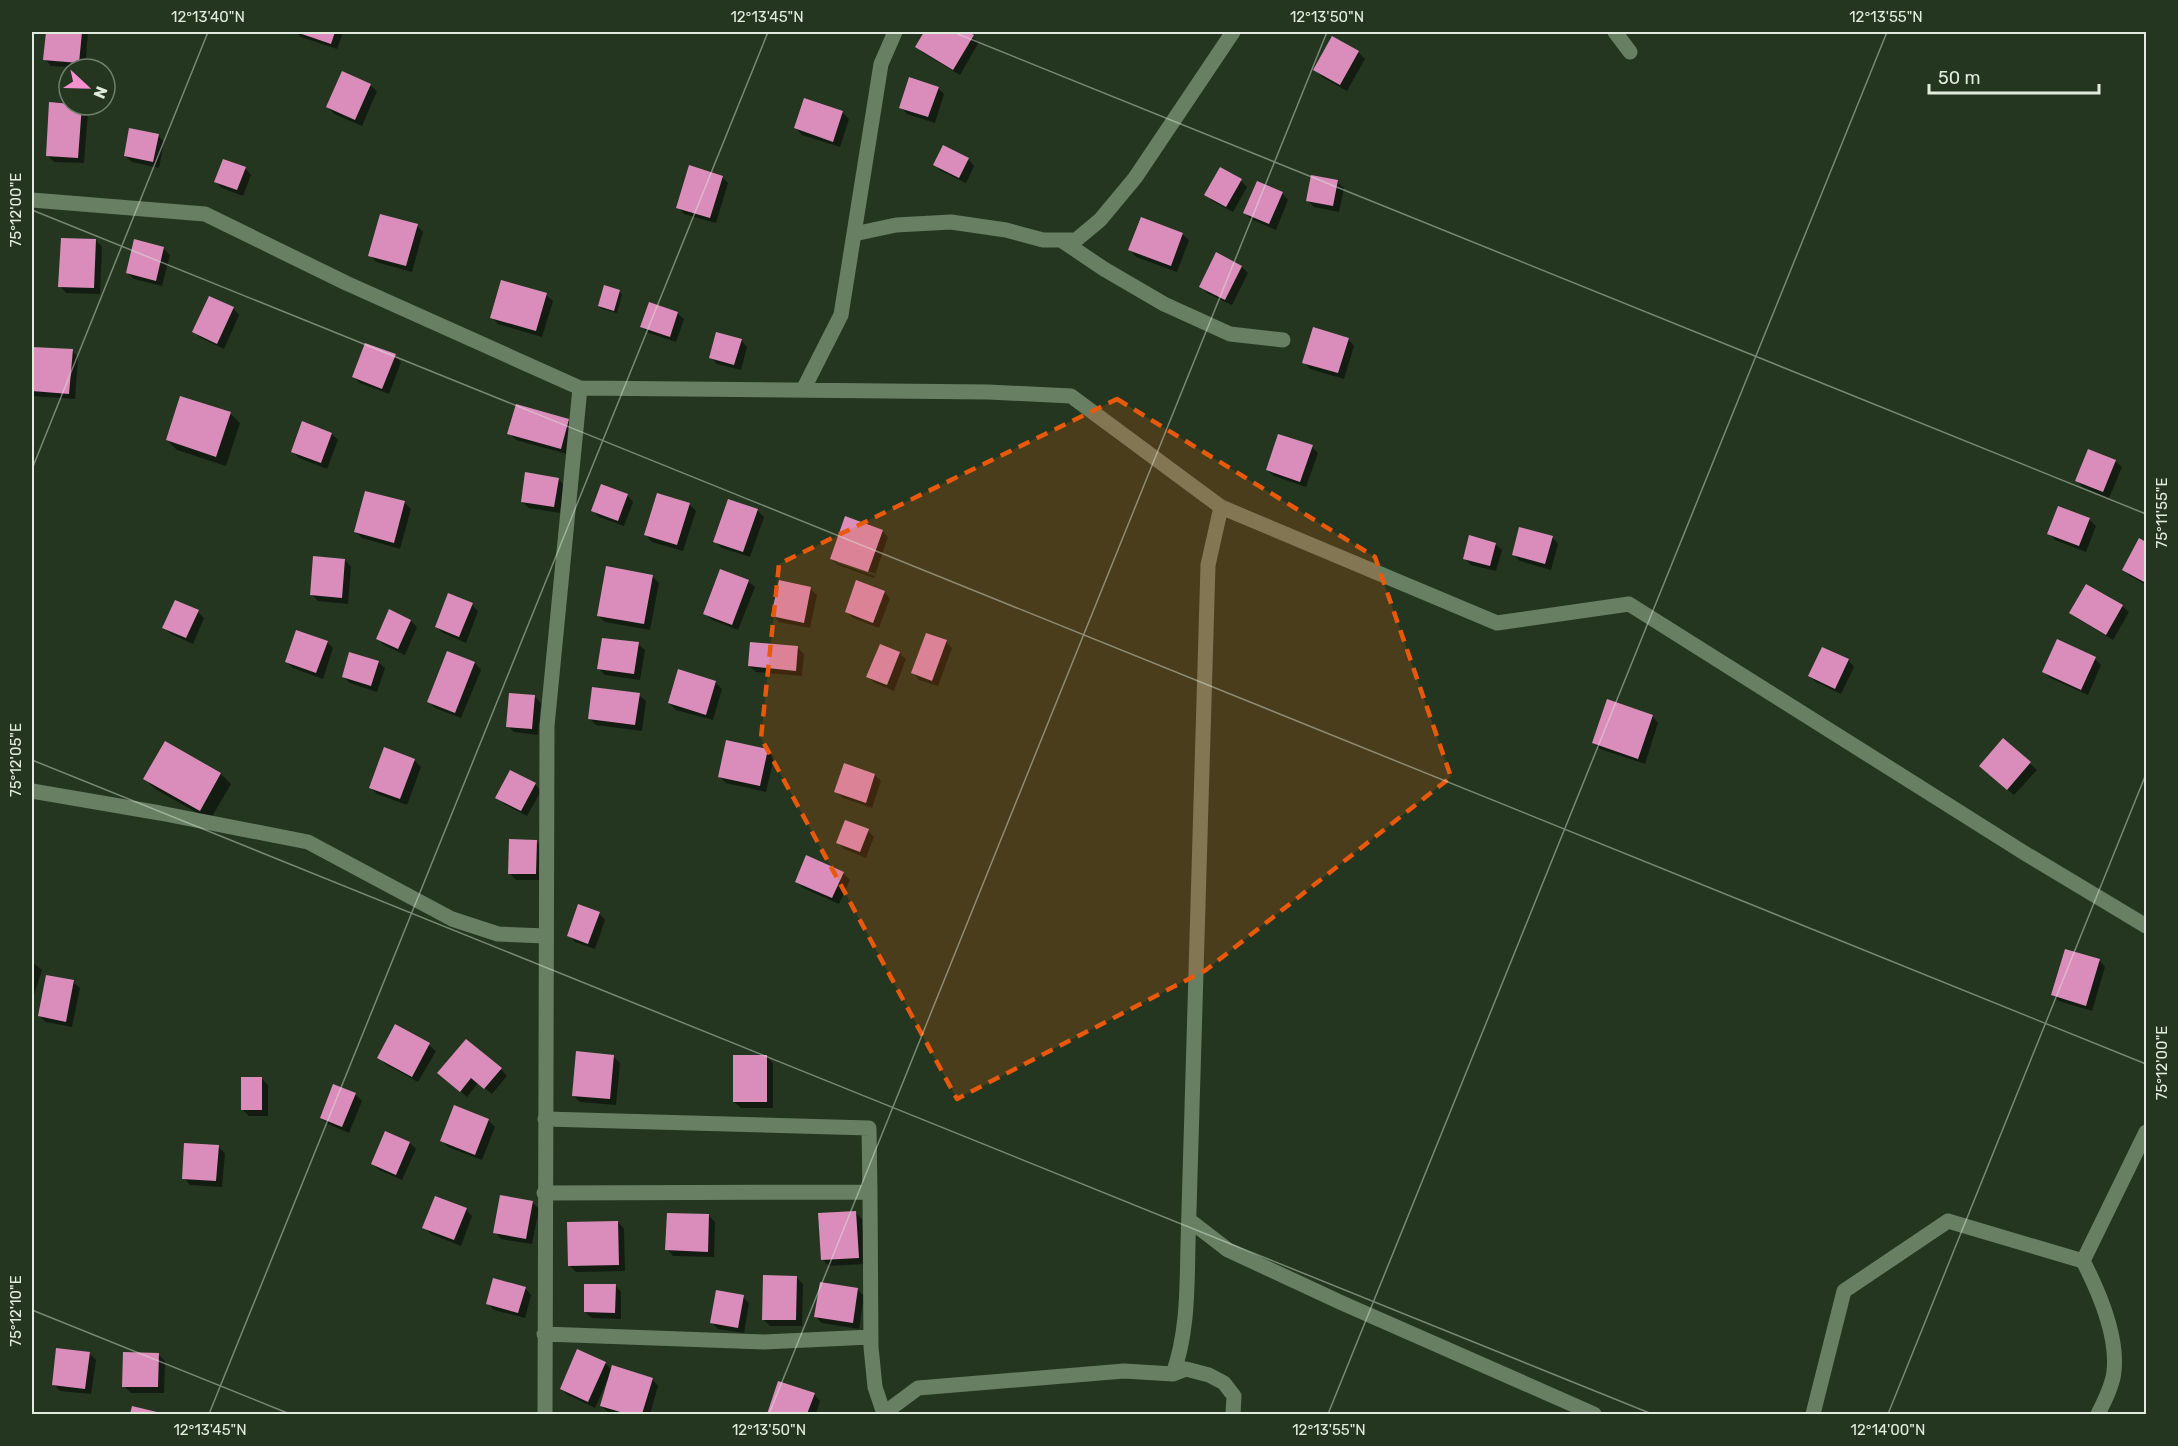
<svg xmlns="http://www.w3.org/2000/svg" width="2178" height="1446" viewBox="0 0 2178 1446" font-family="Rubik,sans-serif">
	<rect width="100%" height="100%" fill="#243620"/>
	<path fill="#0007" fill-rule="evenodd" d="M47 32H88L85 68 51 66 45 59Z
		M296 32H343L337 49 301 37Z
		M926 32H965L979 42 960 75 923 53 917 47Z
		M1358 52 1365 59 1347 91 1322 77 1315 70Z
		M370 85 377 91 362 126 334 114 328 107Z
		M938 88 944 94 935 123 907 114 901 107Z
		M81 105 88 112 84 163 54 162 47 155Z
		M842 112 849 119 840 147 802 135 796 128Z
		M158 135 164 142 159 168 132 162 125 156Z
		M968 159 974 166 966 183 941 171 935 165Z
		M245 168 251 175 243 196 222 188 216 182Z
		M722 177 728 183 716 223 684 214 678 207Z
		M1241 181 1247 187 1233 212 1212 201 1206 194Z
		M1337 182 1344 188 1339 212 1314 207 1308 201Z
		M1282 193 1288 200 1276 230 1251 219 1244 212Z
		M417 226 423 232 412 272 376 262 370 255Z
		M1182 234 1189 240 1177 272 1136 257 1130 250Z
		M96 240 102 247 100 294 66 293 60 286Z
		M163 248 170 255 162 286 134 279 127 273Z
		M1217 254 1242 267 1248 273 1232 305 1207 293 1201 286Z
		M619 291 622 294 617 313 602 309 599 306Z
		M546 295 553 301 542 337 498 324 492 317Z
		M233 308 239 315 224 349 201 338 194 332Z
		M677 313 684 319 676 342 649 333 642 327Z
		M1348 339 1354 346 1344 379 1310 369 1304 362Z
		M741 340 747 347 741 370 717 364 711 357Z
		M32 348 72 351 78 357 75 399 32 396Z
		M395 356 401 362 389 394 360 383 353 377Z
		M230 413 240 423 226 466 177 450 167 440Z
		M568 420 575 427 567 454 516 440 509 433Z
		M332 434 338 440 327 469 299 458 292 451Z
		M1312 447 1318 453 1306 487 1274 476 1267 470Z
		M2115 461 2122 467 2109 498 2083 487 2077 481Z
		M558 479 564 485 560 513 529 508 522 502Z
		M627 495 633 502 624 526 599 517 593 511Z
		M405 503 411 509 400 549 362 538 356 532Z
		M689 504 696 511 683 551 652 542 646 535Z
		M757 510 764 517 750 557 722 548 715 542Z
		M2089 519 2096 526 2086 552 2055 540 2049 534Z
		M882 531 888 537 874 578 838 565 831 559ZM837 560 876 574 875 576 837 563Z
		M1552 537 1558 544 1551 570 1520 561 1513 555Z
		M2140 540 2146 544V585L2130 576 2124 570Z
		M1495 544 1502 550 1496 571 1471 565 1464 558Z
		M345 560 351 567 348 604 318 601 311 594Z
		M652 576 659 583 650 630 605 622 598 616Z
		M748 581 755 587 738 630 712 620 705 614Z
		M811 589 817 595 810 628 779 622 773 615Z
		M884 592 890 598 879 628 853 618 846 612Z
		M472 605 478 611 466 643 443 633 436 627Z
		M2122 606 2129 612 2113 640 2078 619 2071 613Z
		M198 612 204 618 193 644 171 634 164 628Z
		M411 621 417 627 405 655 384 645 378 639Z
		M327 642 333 648 323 679 293 668 286 662Z
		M946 642 952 648 938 686 919 680 913 673Z
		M638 644 645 650 640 680 605 675 599 669Z
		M798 648 804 654 802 676 756 672 749 666Z
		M899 653 906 659 894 691 875 683 868 677Z
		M2095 659 2101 665 2088 695 2050 678 2044 672Z
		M1848 660 1854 667 1841 694 1816 682 1810 676Z
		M378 662 385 668 377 692 350 683 344 677Z
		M475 663 481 670 461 718 435 708 428 701Z
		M715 682 722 689 713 720 676 710 669 703Z
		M639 695 646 701 642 731 596 725 589 718Z
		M535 697 541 703 538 735 514 732 508 726Z
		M1652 716 1658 723 1645 764 1600 749 1594 743Z
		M2003 740 2037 770 2014 795 1987 772Z
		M165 743 221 774 231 784 210 820 155 789 145 779Z
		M385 749 415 761 421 767 407 805 377 794 370 787Z
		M767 750 774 757 766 792 726 783 719 776Z
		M875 775 881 781 872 808 843 798 836 792Z
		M535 784 541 791 527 816 504 804 497 797Z
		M868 831 874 837 866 858 844 849 838 843Z
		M536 841 542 847V880H516L509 873Z
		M843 873 850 880 839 904 803 888 796 882Z
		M599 913 605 920 595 949 575 942 569 935Z
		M2099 960 2105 967 2092 1011 2059 1001 2053 995Z
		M32 962 42 970 32 1001Z
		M73 982 80 988 72 1027 46 1022 39 1016Z
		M429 1045 436 1051 418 1082 385 1064 379 1057Z
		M613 1056 620 1063 616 1105 580 1102 573 1095Z
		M767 1057 773 1063V1108H741L734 1102Z
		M501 1069 507 1076 492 1094 478 1083 467 1097 446 1079Z
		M262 1079 268 1085V1116H249L242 1109Z
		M355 1094 362 1101 349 1133 328 1124 321 1118Z
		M488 1120 495 1127 482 1160 448 1147 442 1141Z
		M410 1143 416 1149 402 1180 379 1170 373 1164Z
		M218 1147 225 1153 222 1187 190 1185 184 1178Z
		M532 1202 539 1209 532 1244 501 1239 495 1232Z
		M466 1210 472 1216 461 1246 431 1234 424 1227Z
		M855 1212 862 1219 865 1264 829 1266 823 1260Z
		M709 1216 715 1222 714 1257 673 1256 667 1249Z
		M618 1222 624 1229 625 1271 576 1272 569 1265Z
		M796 1277 803 1284 802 1326H770L763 1319Z
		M615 1285 621 1292V1319L592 1318 585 1312Z
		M525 1288 531 1295 525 1318 494 1310 487 1303Z
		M858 1290 864 1296 859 1329 822 1323 816 1317Z
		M743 1297 749 1303 744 1333 718 1329 711 1322Z
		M89 1353 96 1360 91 1394 60 1391 53 1384Z
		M158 1354 165 1361 164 1393H131L124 1386Z
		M605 1363 612 1370 652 1379 658 1386 650 1414H615L608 1412 601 1406 609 1382 607 1381 595 1408 568 1395 561 1389Z
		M779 1383 814 1394 820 1401 816 1414H769Z"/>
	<path fill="#da8dbb" d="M46 32H82L79 63 43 60Z
		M296 32H335L331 44Z
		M924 32H968L974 35 953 70 915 47Z
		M1332 36 1359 51 1340 85 1313 70Z
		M342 71 371 84 355 120 326 107Z
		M909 77 939 87 928 117 899 108Z
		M804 98 843 111 833 142 794 128Z
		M49 102 82 105 78 158 46 156Z
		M129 128 159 134 153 162 124 156Z
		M943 145 969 158 959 178 933 165Z
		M223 159 246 167 237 190 214 182Z
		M689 165 723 176 710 218 676 208Z
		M1220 167 1242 179 1226 207 1204 195Z
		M1311 175 1338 180 1333 206 1306 201Z
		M1257 181 1283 192 1269 224 1243 213Z
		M380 214 418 224 406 266 368 256Z
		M1141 217 1183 233 1171 266 1128 250Z
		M61 238 96 239 94 288 58 287Z
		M134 239 164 247 156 281 126 273Z
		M1216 252 1242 266 1225 300 1199 287Z
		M501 280 547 293 536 331 490 318Z
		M604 285 620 290 614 311 598 306Z
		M209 296 234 307 217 344 192 332Z
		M649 302 678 312 670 337 640 327Z
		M1313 327 1349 338 1338 373 1302 363Z
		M716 332 742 339 734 365 709 358Z
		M365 343 396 354 382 389 352 377Z
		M32 347 73 349 69 394 32 391Z
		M180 396 231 412 216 457 166 440Z
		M516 404 569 419 561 449 507 434Z
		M302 421 332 433 321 463 291 452Z
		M1278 434 1313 445 1300 482 1266 470Z
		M2088 449 2116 460 2103 492 2075 481Z
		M525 472 559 478 554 507 521 502Z
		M601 484 628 494 618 521 591 511Z
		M365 491 405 501 394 543 354 532Z
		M657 493 690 503 677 545 644 535Z
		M728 499 758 509 743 552 713 542Z
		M2058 506 2090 518 2079 546 2047 534Z
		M845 516 883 530 868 572 830 559Z
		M1519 527 1553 536 1545 564 1512 555Z
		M1469 535 1496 543 1490 566 1463 559Z
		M2139 538 2146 542V583L2122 570Z
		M313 556 345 559 342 598 310 595Z
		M606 566 653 575 644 624 597 616Z
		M720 569 749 580 732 625 703 614Z
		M779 580 811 587 804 623 771 616Z
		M856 580 885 591 873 623 845 612Z
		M2086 584 2123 605 2106 635 2069 613Z
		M448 593 473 603 459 637 435 627Z
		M175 600 199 610 186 638 162 628Z
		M389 609 411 620 398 649 376 639Z
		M296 630 328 641 316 673 285 662Z
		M926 633 947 640 932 681 911 673Z
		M602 638 639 642 634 674 597 669Z
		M2057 639 2096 657 2081 690 2042 672Z
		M750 642 798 646 796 671 748 666Z
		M880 644 900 652 887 685 866 677Z
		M1822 647 1849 659 1835 689 1808 676Z
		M447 651 475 662 455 713 427 702Z
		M349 652 379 661 371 686 342 677Z
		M678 669 716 681 706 715 668 703Z
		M592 687 640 693 635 725 588 719Z
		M509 693 535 695 532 729 506 727Z
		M1607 699 1653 715 1638 759 1592 743Z
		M2003 738 2031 762 2007 790 1979 766Z
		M726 740 768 749 760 786 718 777Z
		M165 741 221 773 200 811 143 779Z
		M384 747 415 759 400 799 369 788Z
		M844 763 875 774 866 803 834 792Z
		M510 770 536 783 521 811 495 798Z
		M845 820 869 829 860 852 836 843Z
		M509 839 537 840 536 874H508Z
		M806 855 844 872 832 898 795 882Z
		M578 904 600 912 588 944 567 936Z
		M2065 949 2100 959 2086 1006 2051 995Z
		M46 975 74 980 66 1022 38 1016Z
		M395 1024 430 1043 412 1077 377 1058Z
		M466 1039 502 1068 484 1089 471 1078 460 1092 437 1073Z
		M576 1051 614 1055 610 1099 572 1096Z
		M733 1055H767V1102H733Z
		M241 1077H262V1110H241Z
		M333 1084 356 1093 342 1127 320 1118Z
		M454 1105 489 1119 475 1155 440 1141Z
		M385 1131 410 1142 396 1175 371 1164Z
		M184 1143 219 1145 216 1181 182 1179Z
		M500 1195 533 1201 526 1239 493 1233Z
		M435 1196 467 1208 454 1240 422 1228Z
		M856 1211 859 1258 821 1260 818 1213Z
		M667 1213 709 1214 708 1252 665 1250Z
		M618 1221 619 1265 568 1266 567 1222Z
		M763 1275 797 1276 796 1320H762Z
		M493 1278 526 1287 518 1313 486 1304Z
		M820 1282 858 1288 853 1323 814 1317Z
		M584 1284H616L615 1313 584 1312Z
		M716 1290 744 1295 738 1328 710 1323Z
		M56 1348 90 1352 85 1389 52 1385Z
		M577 1349 606 1362 588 1402 560 1389Z
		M123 1352 159 1353 158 1387H122Z
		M612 1365 653 1378 642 1414H627L600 1406Z
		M778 1381 815 1393 807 1414H767Z
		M132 1406 165 1414H130Z"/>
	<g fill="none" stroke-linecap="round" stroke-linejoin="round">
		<path stroke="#697f64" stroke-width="15" d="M1615 32 1630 52
			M32 200 205 214 346 283 580 388 988 392 1071 396 1221 507 1497 623 1629 604 2026 854 2146 926
			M854 234 896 225 951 222 1006 230 1043 240H1076L1100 220 1135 178 1233 32
			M1061 240 1104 269 1164 304 1230 334 1283 340
			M803 390 841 315 881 64 895 32
			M32 791 160 813 308 842 452 919 498 934 546 936
			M870 1192 871 1347 875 1387 884 1414
			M544 1193 870 1192 869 1128 545 1119
			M1189 1220 1228 1250 1342 1303 1594 1414
			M2083 1261C2099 1292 2118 1335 2114 1371 2113 1385 2104 1402 2098 1414
			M544 1334 764 1342 871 1337
			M1173 1374 1186 1369 1209 1375 1224 1383 1234 1396 1233 1414
			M545 1414 547 726 580 388
			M883 1414 918 1388 1124 1371 1173 1374C1188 1332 1187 1287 1188 1244L1208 565 1221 507
			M1813 1414 1844 1291 1948 1221 2083 1261 2146 1132"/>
	</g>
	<path fill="#e8590c" fill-opacity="0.2" stroke="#e8590c" stroke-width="4.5" stroke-dasharray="12 8" stroke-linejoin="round" d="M1117 399 1375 557 1451 777 1206 970 957 1099 761 738 779 564Z"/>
	<path fill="none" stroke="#e1ecde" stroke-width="1.5" stroke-opacity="0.45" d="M953 32 2146 514M32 210 2146 1064M32 469 208 32M32 760 1652 1414M32 1310 290 1414M209 1414 768 32M769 1414 1327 32M1328 1414 1887 32M1888 1414 2146 774"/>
	<rect width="2178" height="1446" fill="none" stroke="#243620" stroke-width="66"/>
	<g transform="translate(87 87) rotate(112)"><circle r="28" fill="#243620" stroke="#707f6c" stroke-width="1.5"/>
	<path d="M0-4.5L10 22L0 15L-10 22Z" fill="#f690cf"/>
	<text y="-9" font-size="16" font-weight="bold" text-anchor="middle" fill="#e1ecde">N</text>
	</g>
	<path d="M1929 84v9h170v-9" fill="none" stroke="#e1ecde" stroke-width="3"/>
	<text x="1938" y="84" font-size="18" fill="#e1ecde" stroke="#243620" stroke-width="4.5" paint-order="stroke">50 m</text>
	<rect x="33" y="33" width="2112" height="1380" fill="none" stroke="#e1ecde" stroke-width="2"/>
	<g font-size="15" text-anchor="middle" fill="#e1ecde">
		<text x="208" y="22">12°13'40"N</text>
		<text x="767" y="22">12°13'45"N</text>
		<text x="1327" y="22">12°13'50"N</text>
		<text x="1886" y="22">12°13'55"N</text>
		<text transform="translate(16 210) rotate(-90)" y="5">75°12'00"E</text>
		<text transform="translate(2162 513) rotate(-90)" y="5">75°11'55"E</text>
		<text transform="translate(16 760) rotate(-90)" y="5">75°12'05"E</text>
		<text transform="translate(2162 1063) rotate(-90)" y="5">75°12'00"E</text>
		<text transform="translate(16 1311) rotate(-90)" y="5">75°12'10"E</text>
		<text x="210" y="1435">12°13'45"N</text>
		<text x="769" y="1435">12°13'50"N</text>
		<text x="1329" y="1435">12°13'55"N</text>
		<text x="1888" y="1435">12°14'00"N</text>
	</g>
</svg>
